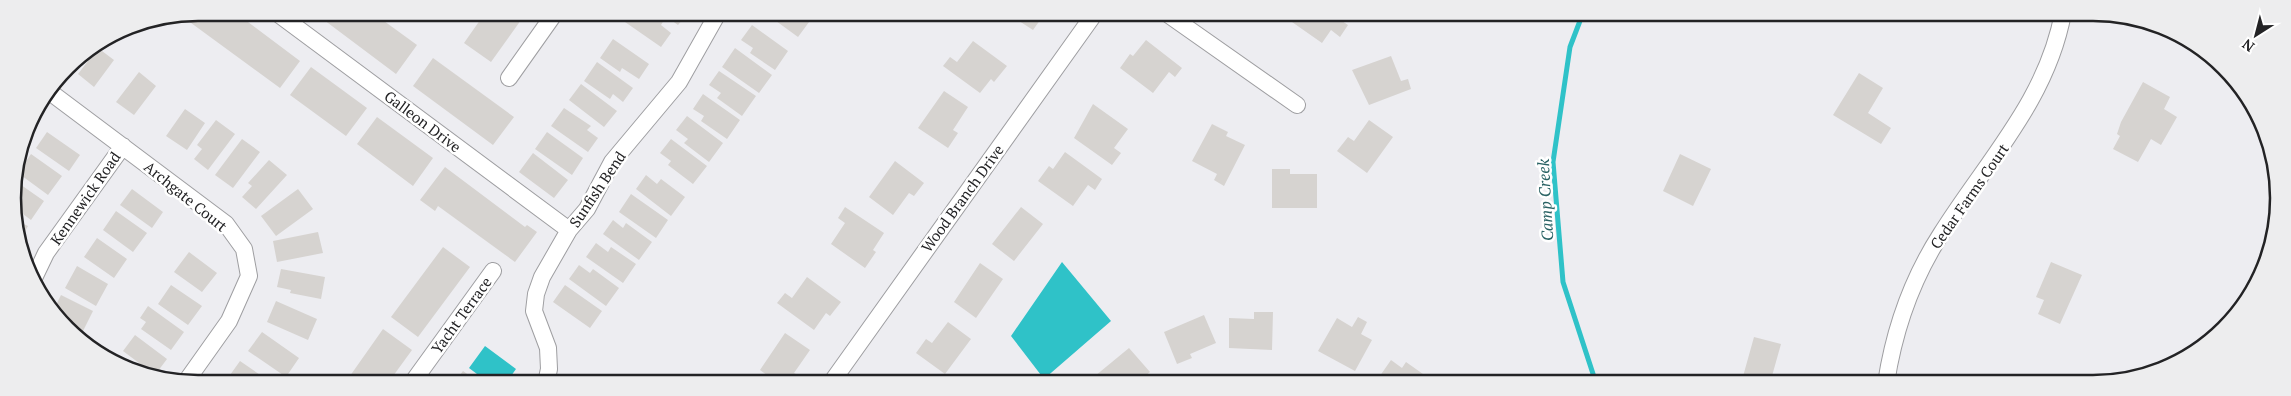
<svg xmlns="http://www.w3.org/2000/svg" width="2291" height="396" viewBox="0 0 2291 396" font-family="'PT Serif',serif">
	<rect width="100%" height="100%" fill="#ededf1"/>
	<path fill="#2fc2c8" d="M1062 262 1111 321 1044 379 1011 336Z
		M485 346 516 369 506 383H489L469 368Z"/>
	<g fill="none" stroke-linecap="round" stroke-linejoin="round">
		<path stroke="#2fc2c8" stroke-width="5" d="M1583 13 1570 47 1553 162 1563 282 1596 383"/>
	</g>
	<path fill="#d6d3d0" d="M198 12 236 13 300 61 280 88 187 20 192 14Z
		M318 13H373L417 45 396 74 316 14Z
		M485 13H526L491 62 464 43Z
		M632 13H653L664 20 661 25 671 33 661 47 625 22Z
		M661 13H688L678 25Z
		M765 13H805L812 18 798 37Z
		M1007 13H1038L1043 16 1033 30Z
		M1284 13H1330L1348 25 1340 37 1331 30 1322 43 1282 15Z
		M752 25 788 51 775 70 750 53 753 48 741 40Z
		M613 39 649 64 639 79 622 68 620 72 600 58Z
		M1146 40 1182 68 1175 77 1169 72 1153 93 1120 68 1130 54 1133 56Z
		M973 41 1007 66 994 82 991 79 980 93 943 66 950 57 957 62Z
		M98 48 114 60 94 87 78 74Z
		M735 48 772 75 759 93 722 67Z
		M1391 56 1401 81 1408 79 1411 89 1369 105 1352 70Z
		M81 57 72 71 66 67H67Z
		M433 58 514 117 493 145 413 86Z
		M597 62 633 88 623 102 613 94 610 99 584 81Z
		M311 67 367 108 346 136 290 95Z
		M719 71 756 96 742 116 717 98 721 93 709 85Z
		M139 72 156 86 134 115 116 102Z
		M1859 73 1883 88 1868 113 1891 128 1881 144 1833 115Z
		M2143 82 2170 97 2164 109 2177 117 2161 145 2151 139 2138 162 2113 149 2120 136 2117 134 2121 122Z
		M581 84 617 111 604 127 569 100Z
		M944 91 968 107 953 130 958 133 948 148 918 128Z
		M703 94 740 120 727 139 701 121 704 116 693 109Z
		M1093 104 1128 129 1114 148 1121 153 1112 165 1074 138Z
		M564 108 591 126 587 130 598 138 588 152 551 126Z
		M185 109 205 123 187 150 166 136Z
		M687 116 723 143 709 162 684 143 688 139 676 130Z
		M377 117 433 158 413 186 357 144Z
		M216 120 235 134 208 170 194 159 202 149 197 145Z
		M1369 120 1393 137 1367 173 1337 151 1348 137 1354 141Z
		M1212 124 1228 132 1226 136 1245 145 1224 186 1214 180 1217 174 1192 161Z
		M47 132 80 155 69 171 36 148Z
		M547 132 583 158 572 175 535 149Z
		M242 139 260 152 233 188 215 175Z
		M671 139 707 166 693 184 668 165 671 161 660 153Z
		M1065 152 1102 179 1095 190 1088 185 1073 206 1038 181 1049 166 1053 169Z
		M533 153 568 180 554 198 519 172Z
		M31 154 62 176 48 195 18 173Z
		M1680 154 1711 169 1693 206 1663 191Z
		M269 160 287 175 256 209 242 197 252 186 248 183Z
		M895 161 924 183 914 196 909 193 893 215 869 197Z
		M445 167 525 227 527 225 537 232 515 262 438 206 435 211 420 200Z
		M1272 169H1290V174H1317V208H1272Z
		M646 175 657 184 661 179 685 197 671 216 636 189Z
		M14 180 44 201 31 220 16 209 13 186Z
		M132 189 163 212 152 228 120 205Z
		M298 189 313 209 276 236 261 216Z
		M631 194 668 220 656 238 619 212Z
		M845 207 884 233 873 250 876 252 865 268 831 244 845 223 838 218Z
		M1021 207 1043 224 1014 261 992 244Z
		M116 211 147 233 133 252 103 230Z
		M613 220 623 228 626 223 652 242 639 260 603 234Z
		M17 221 28 226 20 240Z
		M318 232 323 253 277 262 273 241Z
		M97 238 127 259 114 278 84 257Z
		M596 243 608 252 611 247 636 264 623 283 586 257Z
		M443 247 470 267 418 337 391 317Z
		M189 252 217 273 202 292 174 272Z
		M2051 262 2082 275 2060 324 2038 314 2044 300 2036 297Z
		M980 263 1003 279 976 318 954 302Z
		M579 265 590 273 593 269 619 288 606 306 569 279Z
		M77 266 108 284 96 306 65 288Z
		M281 269 325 277 321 299 290 293 291 290 277 287Z
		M807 277 841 302 830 316 826 313 814 330 777 303 785 293 792 298Z
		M171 285 202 306 188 325 158 304Z
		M565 285 602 311 590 328 553 302Z
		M61 295 93 311 82 333 61 322 53 311Z
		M276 301 317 319 308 340 267 322Z
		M148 306 184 332 171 350 141 329 146 322 140 318Z
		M1254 312H1273L1272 350 1229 348V318L1254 319Z
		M1204 315 1216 343 1190 354 1192 358 1177 364 1164 332Z
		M1358 317 1367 322 1361 334 1372 340 1355 371 1318 351 1337 318 1352 327Z
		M948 322 971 339 945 374 916 353 926 339 932 343Z
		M383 329 412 350 388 383H345Z
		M262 332 299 358 286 377 248 351Z
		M785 333 810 350 794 373 800 376 795 383H778L760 370Z
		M135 335 167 359 155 375 123 351Z
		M1754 337 1781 344 1772 376 1778 378 1777 383H1753L1742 380Z
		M1129 348 1150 372 1137 383H1101L1095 376Z
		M1391 360 1402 368 1406 362 1423 374 1419 381 1422 383H1375Z
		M240 361 272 383H242L230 375Z
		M463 371 480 383H459L456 380Z"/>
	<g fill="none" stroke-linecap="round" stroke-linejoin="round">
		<g stroke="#9e9ea1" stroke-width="18">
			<path id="street" d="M277 13 569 230
				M1166 13 1297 105
				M509 78 555 13
				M50 92 226 224 244 249 249 276 229 321 185 383
				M34 278 46 253 123 146
				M412 383 493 271
				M546 383 549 369 548 348 534 311 536 294 542 277 569 230 587 209 612 162 679 82 718 13
				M831 383 1095 13
				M1886 383C1894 331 1912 279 1941 234 1986 162 2047 100 2063 13"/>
		</g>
		<use href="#street" stroke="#fff" stroke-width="16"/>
	</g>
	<g text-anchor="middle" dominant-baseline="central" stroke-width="5" stroke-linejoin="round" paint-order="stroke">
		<g font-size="15" fill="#232325" stroke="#fff">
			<text transform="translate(423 121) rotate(37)">Galleon Drive</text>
			<text transform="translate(597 189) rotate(-56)">Sunfish Bend</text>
			<text transform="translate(186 196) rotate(39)">Archgate Court</text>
			<text transform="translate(1969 196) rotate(-55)">Cedar Farms Court</text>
			<text transform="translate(85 198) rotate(-55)">Kennewick Road</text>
			<text transform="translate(962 198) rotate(-54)">Wood Branch Drive</text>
			<text transform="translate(461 315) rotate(-54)">Yacht Terrace</text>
		</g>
		<g font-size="16" font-style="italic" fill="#296264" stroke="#fff">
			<text transform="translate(1545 200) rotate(-93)">Camp Creek</text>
		</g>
	</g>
	<path d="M0 0H2291V396H0ZM198 21H2093A177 177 0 0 1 2270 198V198A177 177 0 0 1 2093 375H198A177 177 0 0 1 21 198V198A177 177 0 0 1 198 21Z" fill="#ededee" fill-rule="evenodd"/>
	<path fill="none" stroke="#232325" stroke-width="2.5" d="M198 21H2093A177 177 0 0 1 2270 198V198A177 177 0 0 1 2093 375H198A177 177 0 0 1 21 198V198A177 177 0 0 1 198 21Z"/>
	<g transform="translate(2256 35) rotate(216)" stroke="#ffffff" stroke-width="4" paint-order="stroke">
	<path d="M0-4L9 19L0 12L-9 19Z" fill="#232325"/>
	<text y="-8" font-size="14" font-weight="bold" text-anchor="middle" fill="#232325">N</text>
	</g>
</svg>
